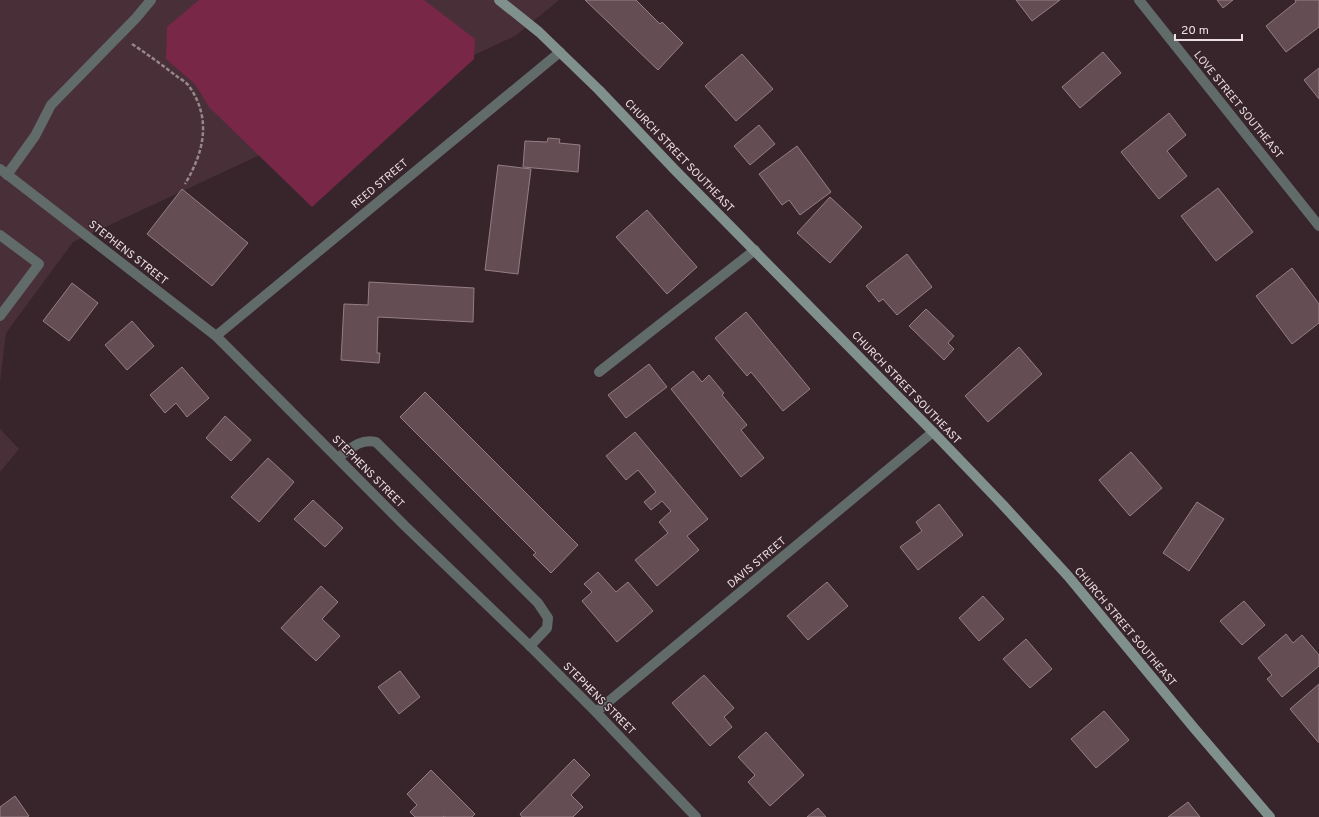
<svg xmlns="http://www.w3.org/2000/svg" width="1319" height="817" viewBox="0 0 1319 817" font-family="Overpass,sans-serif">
	<rect width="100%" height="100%" fill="#38252b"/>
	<path fill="#493038" d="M0 0H559L515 36 73 242 6 333 0 382Z
		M0 429 19 449 0 472Z"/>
	<path fill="#782746" d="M199 0H424L475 39 474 59 312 207 209 107 195 84 166 59 167 27Z"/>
	<path fill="#644e54" stroke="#957e84" d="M585 0H636L660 24 662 22 683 43 658 70Z
		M1016 0H1060L1032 21Z
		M1217 0H1233L1223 8Z
		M1295 0H1319V27L1286 52 1266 26 1296 2Z
		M1103 52 1121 73 1080 108 1062 87Z
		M742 54 773 89 736 121 705 86Z
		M1319 68V99L1304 80Z
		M1169 113 1186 135 1167 151 1187 176 1159 199 1121 152Z
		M759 125 775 144 750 165 734 146Z
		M548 138 560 139 559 143 580 145 578 172 523 167 525 141 547 142Z
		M797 146 831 192 800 215 789 200 782 205 759 174Z
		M498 165 531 169 518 274 485 270Z
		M1218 188 1253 232 1216 261 1181 216Z
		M182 189 248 243 212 286 147 234Z
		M830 197 862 227 830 263 797 233Z
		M647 210 697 267 667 294 616 237Z
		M907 254 932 287 897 315 883 299 879 302 866 286Z
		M1292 268 1319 304V323L1292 344 1256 296Z
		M369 282 474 288 473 322 378 317 377 353H380L379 363 341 360 344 304 368 305Z
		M72 283 98 303 69 341 43 321Z
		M926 309 954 336 948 343 954 349 944 360 909 326Z
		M746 312 810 389 783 411 751 372 747 376 715 338Z
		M132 321 154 346 127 370 105 345Z
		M1019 347 1042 374 988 422 965 396Z
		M649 364 667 387 626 418 608 395Z
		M182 367 209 398 187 417 176 403 165 413 150 395Z
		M693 371 702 382 709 375 724 393 722 395 747 425 741 430 764 458 741 477 671 389Z
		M425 392 578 545 551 573 533 555 536 553 400 417Z
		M225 416 251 440 231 461 206 438Z
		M635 432 708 519 687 536 699 550 657 586 635 560 668 533 659 522 671 511 662 501 651 510 644 502 656 492 638 470 626 480 606 456Z
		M1131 452 1162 488 1130 516 1099 480Z
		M268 458 294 482 259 522 231 497Z
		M313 500 343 528 325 547 294 519Z
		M1197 502 1224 519 1189 571 1163 553Z
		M939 504 963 535 918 570 900 547 922 531 916 522Z
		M598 572 616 592 628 582 653 611 617 642 582 601 592 592 584 584Z
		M827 582 848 606 808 640 787 616Z
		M321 586 338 602 322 619 340 636 316 661 281 628Z
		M983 596 1004 619 979 641 959 618Z
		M1244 601 1265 625 1242 645 1220 621Z
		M1286 634 1293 643 1302 635 1319 655V666L1282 697 1267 679 1272 675 1258 658Z
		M1026 639 1052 669 1030 688 1003 659Z
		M400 671 420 697 399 714 378 687Z
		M704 675 734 708 724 717 732 727 710 746 672 703Z
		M1319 684V742H1318L1290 709Z
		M1104 711 1129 740 1096 768 1071 739Z
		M766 732 804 775 770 806 748 782 755 775 738 757Z
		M574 759 590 775 571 795 583 807 573 817H522L520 814Z
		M431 770 475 814 472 817H446L444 816 443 817H415L410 812 417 805 407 794Z
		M15 796 29 816 27 817H0V807Z
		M1188 802 1200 817H1168Z
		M818 808 826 817H807Z"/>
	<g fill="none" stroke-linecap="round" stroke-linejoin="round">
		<path stroke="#97878c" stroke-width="2.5" stroke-dasharray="4 2" stroke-linecap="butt" d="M132 44C147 54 161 64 175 75 179 78 186 82 189 86 212 119 204 152 185 184"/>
		<path stroke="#616c6a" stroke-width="10" d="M7 175 35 136 51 105 136 18 151 0
			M0 235 39 264 0 316
			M599 372 755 250
			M338 458C350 449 360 438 376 442L538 603 548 618 547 628 530 646"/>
		<path stroke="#616c6a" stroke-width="10" d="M1139 0 1319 226
			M0 169 216 336 405 526 530 646 596 712 696 817
			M216 336 560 52
			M596 712 933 432"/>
		<path stroke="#7f908d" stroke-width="10" d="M499 0 539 32 599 90 674 169 933 432 1003 505 1068 576 1194 728 1270 817"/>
	</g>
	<g text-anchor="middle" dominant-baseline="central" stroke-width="3" stroke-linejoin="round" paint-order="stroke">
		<g font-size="11" fill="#ebdee1" stroke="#38252b">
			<text transform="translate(1238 105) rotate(51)">LOVE STREET SOUTHEAST</text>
			<text transform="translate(679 156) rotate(46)">CHURCH STREET SOUTHEAST</text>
			<text transform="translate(380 184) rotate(-40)">REED STREET</text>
			<text transform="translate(128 253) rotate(38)">STEPHENS STREET</text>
			<text transform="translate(906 388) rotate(46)">CHURCH STREET SOUTHEAST</text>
			<text transform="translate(368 472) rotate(45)">STEPHENS STREET</text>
			<text transform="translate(757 563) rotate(-40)">DAVIS STREET</text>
			<text transform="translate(1125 627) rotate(50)">CHURCH STREET SOUTHEAST</text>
			<text transform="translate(599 699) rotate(45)">STEPHENS STREET</text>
		</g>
	</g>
	<path d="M1175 34v6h67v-6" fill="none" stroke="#ebdee1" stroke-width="2"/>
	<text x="1181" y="34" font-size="12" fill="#ebdee1" stroke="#38252b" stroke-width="3" paint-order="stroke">20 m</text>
</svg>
